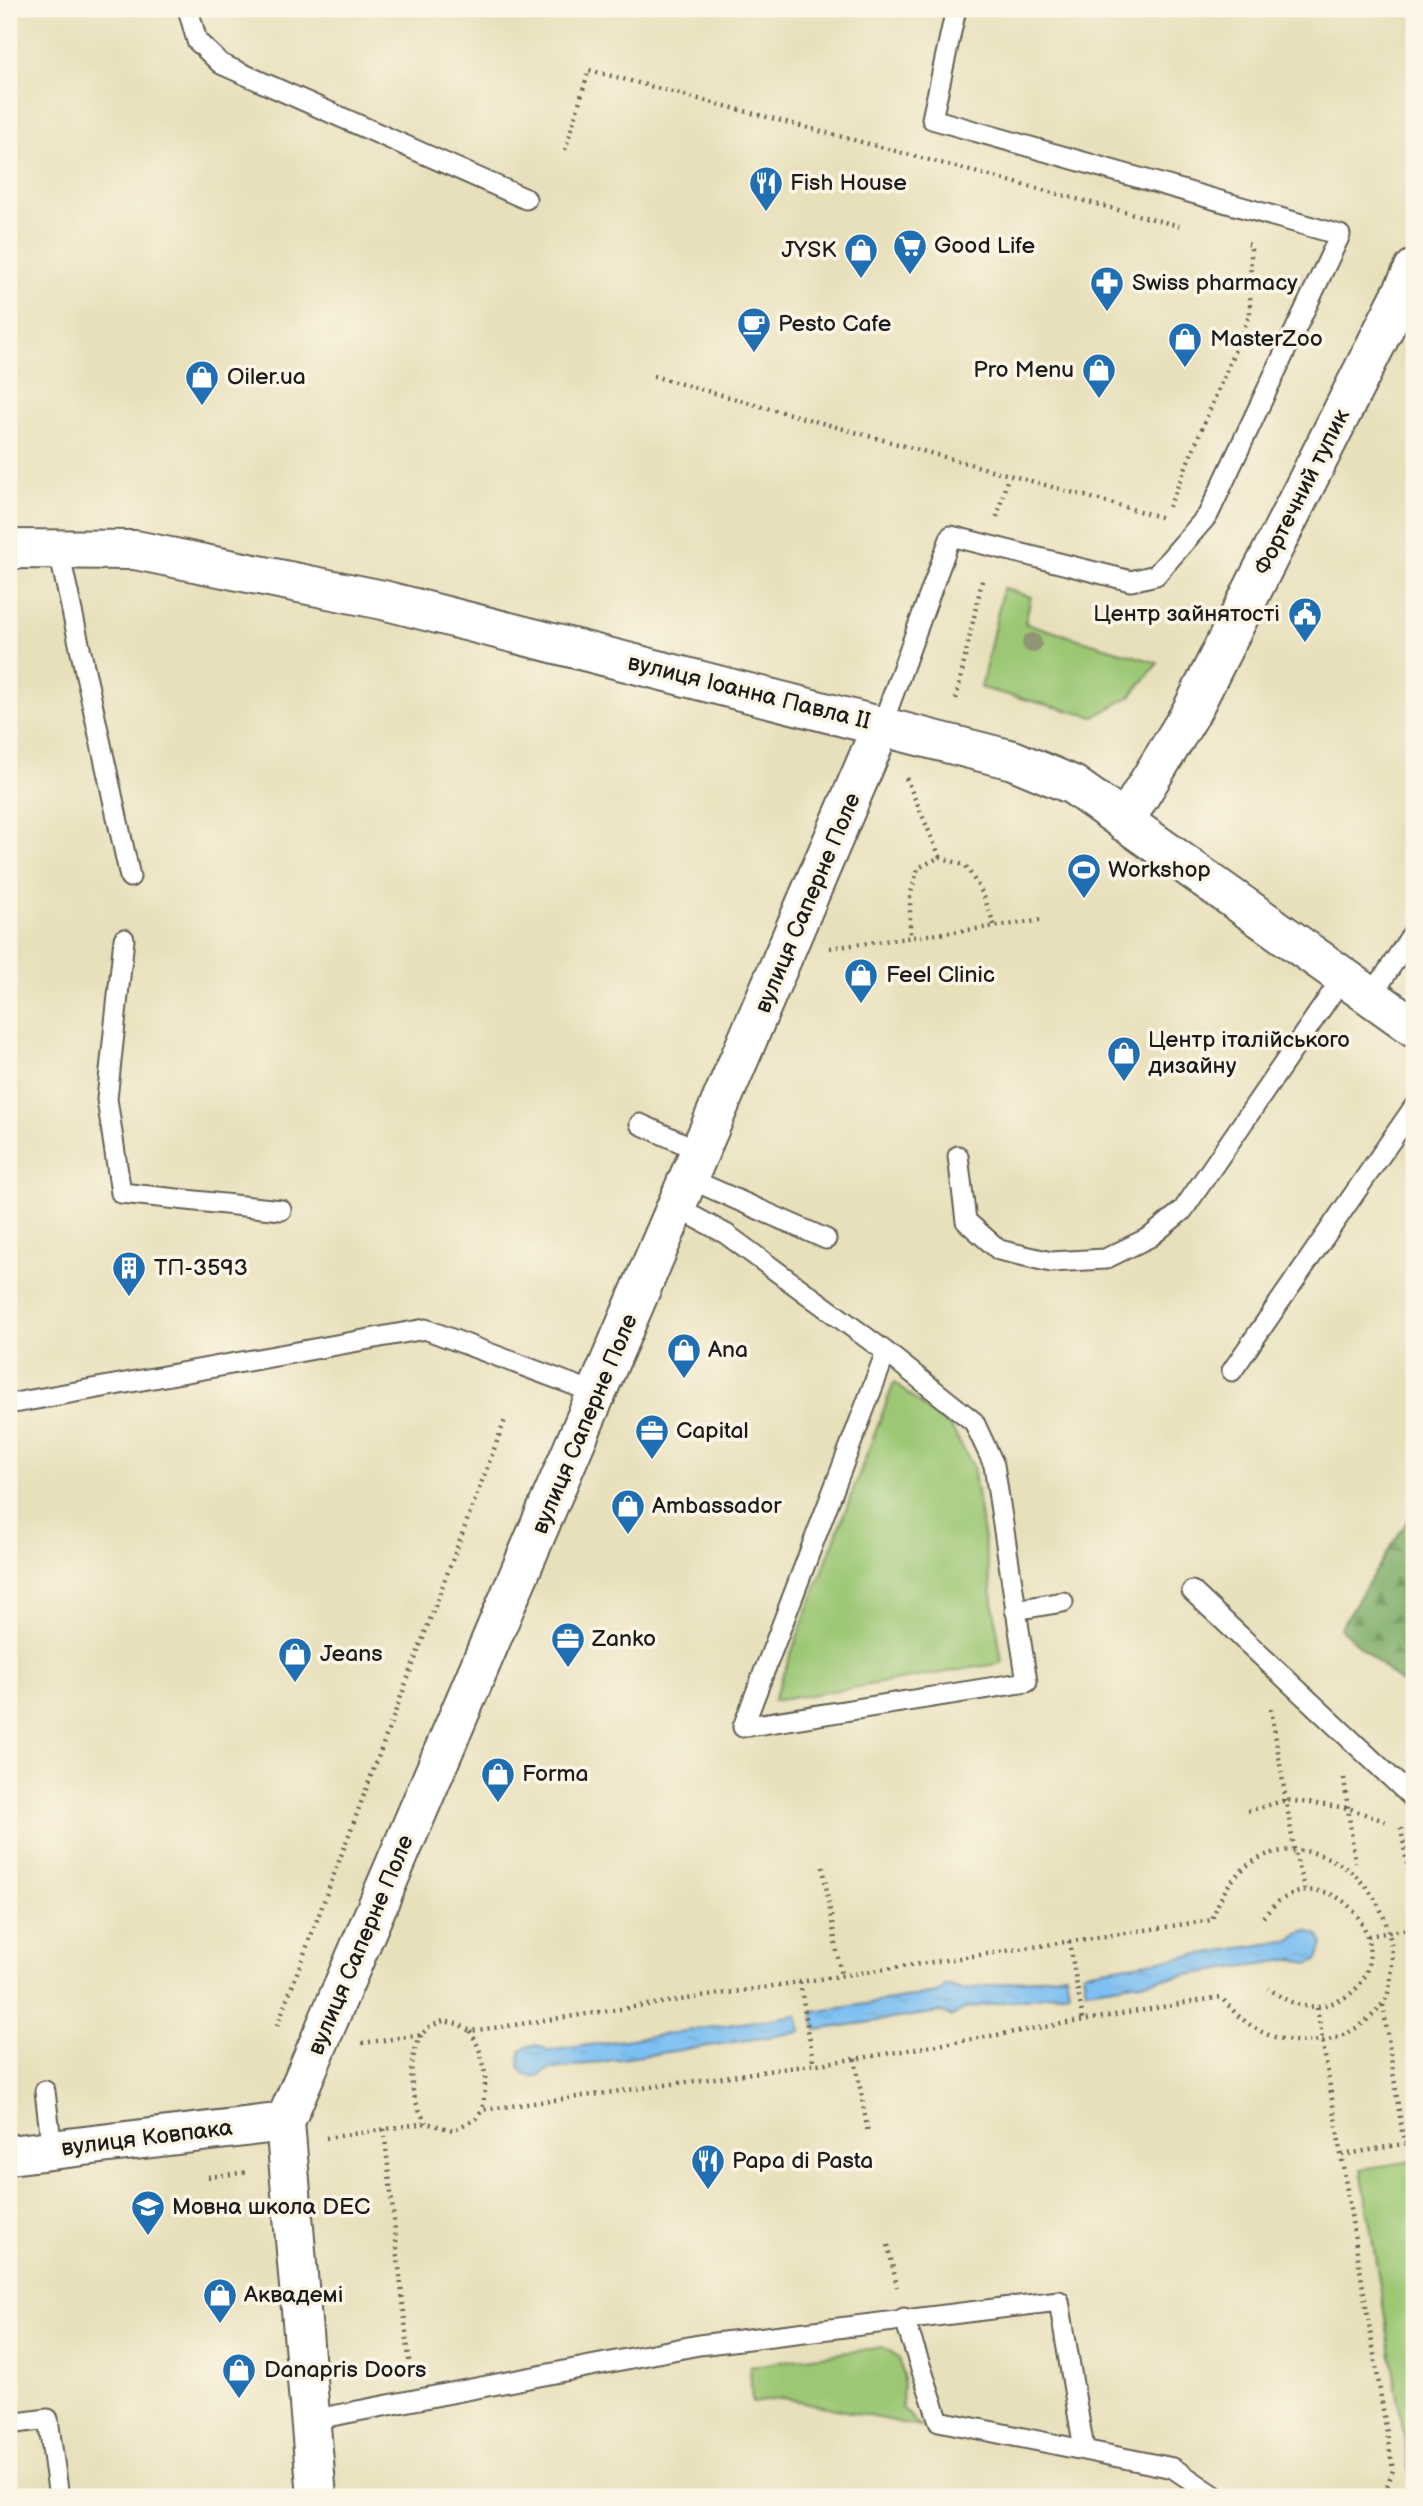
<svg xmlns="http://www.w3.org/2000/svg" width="1423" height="2506" viewBox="0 0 1423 2506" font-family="'Balsamiq Sans',sans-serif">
	<defs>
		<pattern id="forest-firs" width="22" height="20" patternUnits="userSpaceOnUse" patternTransform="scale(1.75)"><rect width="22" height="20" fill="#7dac66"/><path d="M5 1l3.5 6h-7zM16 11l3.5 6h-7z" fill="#668b53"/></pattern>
		<pattern id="water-ripples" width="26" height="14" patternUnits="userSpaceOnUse" patternTransform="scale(1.75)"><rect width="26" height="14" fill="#7cbff2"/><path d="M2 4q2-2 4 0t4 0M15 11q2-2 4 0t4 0" fill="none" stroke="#6ba4cf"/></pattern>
	</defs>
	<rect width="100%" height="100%" fill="#fcf5e5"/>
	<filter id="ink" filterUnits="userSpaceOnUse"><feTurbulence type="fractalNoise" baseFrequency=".0143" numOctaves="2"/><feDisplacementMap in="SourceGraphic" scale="14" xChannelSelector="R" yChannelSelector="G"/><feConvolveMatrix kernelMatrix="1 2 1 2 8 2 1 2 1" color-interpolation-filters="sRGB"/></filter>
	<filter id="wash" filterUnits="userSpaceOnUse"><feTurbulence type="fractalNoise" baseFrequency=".00686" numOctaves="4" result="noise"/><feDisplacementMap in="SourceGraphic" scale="28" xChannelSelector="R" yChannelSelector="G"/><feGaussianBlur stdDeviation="1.57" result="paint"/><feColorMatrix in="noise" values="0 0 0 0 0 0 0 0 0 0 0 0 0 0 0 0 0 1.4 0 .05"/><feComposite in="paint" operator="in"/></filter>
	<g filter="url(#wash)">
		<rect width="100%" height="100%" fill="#e8e0bb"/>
		<path fill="#9cc774" stroke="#5c7248" stroke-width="2" d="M1003 588 1031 597 1025 623 1158 663 1131 696 1094 717 981 688Z
			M894 1383 952 1429 973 1466 1002 1663 773 1701Z
			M1414 2161V2497L1361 2169Z
			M883 2347 899 2357 903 2375 902 2408 921 2427 784 2398 752 2403 750 2366Z"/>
		<path fill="url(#forest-firs)" stroke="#4c6441" stroke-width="2" d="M1414 1510V1695L1340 1628Z"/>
		<path fill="url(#water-ripples)" stroke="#4c6e87" stroke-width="2" d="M1308 1931 1318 1935 1323 1944 1318 1959 1309 1964 1295 1959 1086 1990 1083 1972 1292 1940 1298 1934Z
			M1066 1974 1069 1992 966 2008 953 2017 939 2012 816 2030 813 2012 937 1993 947 1985 962 1990Z
			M797 2015 801 2032 548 2070 536 2077 526 2075 519 2067 521 2051C530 2043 539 2044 548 2051Z"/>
	</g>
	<g filter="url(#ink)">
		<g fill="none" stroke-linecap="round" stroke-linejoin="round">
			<g stroke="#636154" stroke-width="23">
				<path id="service" d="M188 9 197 41 221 64 526 199
					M58 547 130 877
					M882 725 951 536 1131 581 1156 575 1208 515 1340 235 932 119 956 9
					M124 939 107 1099 121 1193 281 1210
					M1371 997 1414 931
					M640 1124 702 1152
					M958 1156 966 1221 999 1250 1051 1262 1105 1259 1150 1237 1183 1210 1343 977
					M690 1179 826 1239
					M678 1208 726 1234 886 1352 743 1727 1027 1682 994 1465 974 1422 886 1352
					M1232 1371 1414 1107
					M9 1404 425 1329 598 1394
					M1192 1591 1414 1799
					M1015 1610 1063 1602
					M45 2091 52 2150
					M904 2318 939 2421 1173 2468 1216 2497
					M311 2420 699 2345 1059 2301 1084 2449
					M9 2424 48 2419 59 2497"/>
			</g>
			<g stroke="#636154" stroke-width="42">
				<path id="minor" d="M1124 822 1190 714 1414 269
					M9 2155 285 2122
					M317 2497 285 2122 882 725"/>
			</g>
			<g stroke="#636154" stroke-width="42">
				<path id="tertiary" d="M9 549 135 550 383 600 1013 760 1073 785 1414 1027"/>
			</g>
			<path stroke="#636154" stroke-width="4.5" stroke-dasharray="2 5" stroke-linecap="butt" d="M565 150 589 70 1179 226
				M653 376 1164 518
				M1169 507 1250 314 1251 245 1248 244
				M997 517 1008 477
				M956 699 983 576
				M906 778 940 857 918 868 910 896V938
				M940 857 966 866 983 894 995 927
				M830 948 1044 920
				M1271 1709 1294 1849 1305 1891
				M1344 1778 1355 1862
				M1248 1811 1286 1800 1348 1808 1390 1823
				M1401 1828 1414 1907
				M823 1867 841 1976
				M1263 1917C1269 1911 1275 1903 1282 1899 1355 1858 1409 1978 1332 2003 1306 2012 1289 2003 1268 1988
				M1368 1936 1414 1928
				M1069 1941 1083 2020
				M800 1982 814 2065
				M1383 2005 1404 2144
				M1317 2008 1393 2470 1383 2497
				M277 2026 505 1420
				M470 2031C486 2057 488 2080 482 2110
				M421 2035C406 2066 409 2094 426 2123
				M855 2059 868 2133
				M384 2129 410 2368
				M326 2138 426 2123 453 2130 476 2119 482 2110 855 2059 1221 1997C1250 2032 1277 2045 1323 2041 1347 2038 1375 2018 1387 1997 1423 1865 1255 1785 1212 1920L514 2025 470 2031 459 2024 443 2021 429 2027 421 2035 362 2043
				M1342 2155 1414 2142
				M208 2177 248 2172
				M888 2245 897 2287"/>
			<use href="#service" stroke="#fff" stroke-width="19"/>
			<use href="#minor" stroke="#fff" stroke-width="38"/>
			<use href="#tertiary" stroke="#fff" stroke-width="38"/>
		</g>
		<circle fill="#919575" cx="1032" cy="643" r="10"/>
	</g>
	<defs>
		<g id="restaurant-pin" transform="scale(1.75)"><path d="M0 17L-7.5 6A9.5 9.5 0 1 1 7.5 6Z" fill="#1f6fb2" stroke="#fcf5e5"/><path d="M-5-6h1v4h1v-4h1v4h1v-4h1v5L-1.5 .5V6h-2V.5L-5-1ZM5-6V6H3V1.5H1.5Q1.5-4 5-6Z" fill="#fff"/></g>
		<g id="supermarket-pin" transform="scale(1.75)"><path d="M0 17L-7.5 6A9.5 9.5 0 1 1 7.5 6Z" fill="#1f6fb2" stroke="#fcf5e5"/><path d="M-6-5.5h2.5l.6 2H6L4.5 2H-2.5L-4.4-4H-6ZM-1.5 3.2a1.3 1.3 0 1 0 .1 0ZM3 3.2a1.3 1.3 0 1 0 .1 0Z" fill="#fff"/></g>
		<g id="shop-pin" transform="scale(1.75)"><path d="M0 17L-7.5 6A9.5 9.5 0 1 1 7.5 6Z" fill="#1f6fb2" stroke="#fcf5e5"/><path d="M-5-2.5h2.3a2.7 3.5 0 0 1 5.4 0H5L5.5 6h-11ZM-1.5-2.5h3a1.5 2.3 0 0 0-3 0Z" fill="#fff"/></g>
		<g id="pharmacy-pin" transform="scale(1.75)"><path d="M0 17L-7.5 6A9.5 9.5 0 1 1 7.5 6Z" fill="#1f6fb2" stroke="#fcf5e5"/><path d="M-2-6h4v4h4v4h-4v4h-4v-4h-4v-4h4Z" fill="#fff"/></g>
		<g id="cafe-pin" transform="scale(1.75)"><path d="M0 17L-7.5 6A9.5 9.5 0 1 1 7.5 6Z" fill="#1f6fb2" stroke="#fcf5e5"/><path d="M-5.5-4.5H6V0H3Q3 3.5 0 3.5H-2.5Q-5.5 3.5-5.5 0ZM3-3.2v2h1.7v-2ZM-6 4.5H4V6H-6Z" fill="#fff"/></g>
		<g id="civic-pin" transform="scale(1.75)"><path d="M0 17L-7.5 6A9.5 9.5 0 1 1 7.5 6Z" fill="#1f6fb2" stroke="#fcf5e5"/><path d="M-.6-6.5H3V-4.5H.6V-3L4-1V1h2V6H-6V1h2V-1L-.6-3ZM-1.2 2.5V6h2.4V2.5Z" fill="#fff"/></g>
		<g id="stadium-pin" transform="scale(1.75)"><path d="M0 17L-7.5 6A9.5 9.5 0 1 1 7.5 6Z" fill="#1f6fb2" stroke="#fcf5e5"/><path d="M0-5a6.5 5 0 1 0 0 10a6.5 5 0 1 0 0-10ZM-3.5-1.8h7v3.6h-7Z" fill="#fff"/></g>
		<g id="building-pin" transform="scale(1.75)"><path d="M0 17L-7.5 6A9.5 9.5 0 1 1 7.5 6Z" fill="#1f6fb2" stroke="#fcf5e5"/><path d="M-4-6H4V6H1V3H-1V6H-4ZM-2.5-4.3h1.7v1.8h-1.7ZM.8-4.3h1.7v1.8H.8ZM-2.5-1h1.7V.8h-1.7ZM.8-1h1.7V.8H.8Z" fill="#fff"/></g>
		<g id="office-pin" transform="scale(1.75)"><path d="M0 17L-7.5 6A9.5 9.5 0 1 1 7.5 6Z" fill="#1f6fb2" stroke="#fcf5e5"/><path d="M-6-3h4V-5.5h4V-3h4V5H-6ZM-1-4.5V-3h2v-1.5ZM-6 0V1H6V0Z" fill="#fff"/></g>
		<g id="school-pin" transform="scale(1.75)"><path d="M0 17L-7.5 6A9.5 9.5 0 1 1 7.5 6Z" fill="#1f6fb2" stroke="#fcf5e5"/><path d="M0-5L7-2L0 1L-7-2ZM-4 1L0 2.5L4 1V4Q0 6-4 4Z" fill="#fff"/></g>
	</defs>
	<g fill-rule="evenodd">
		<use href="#restaurant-pin" x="766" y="183"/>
		<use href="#supermarket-pin" x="910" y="246"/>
		<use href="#shop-pin" x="861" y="250"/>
		<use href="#pharmacy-pin" x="1107" y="283"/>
		<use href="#cafe-pin" x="754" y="324"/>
		<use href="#shop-pin" x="1185" y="339"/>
		<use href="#shop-pin" x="1099" y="370"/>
		<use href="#shop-pin" x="202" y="377"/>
		<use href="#civic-pin" x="1305" y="614"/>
		<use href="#stadium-pin" x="1084" y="870"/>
		<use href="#shop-pin" x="861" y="975"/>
		<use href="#shop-pin" x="1124" y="1053"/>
		<use href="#building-pin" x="129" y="1268"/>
		<use href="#shop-pin" x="684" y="1350"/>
		<use href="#office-pin" x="652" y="1431"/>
		<use href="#shop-pin" x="628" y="1506"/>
		<use href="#office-pin" x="568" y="1639"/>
		<use href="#shop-pin" x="295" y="1654"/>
		<use href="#shop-pin" x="498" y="1774"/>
		<use href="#restaurant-pin" x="708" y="2161"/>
		<use href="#school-pin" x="148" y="2207"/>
		<use href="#shop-pin" x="220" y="2295"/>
		<use href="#shop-pin" x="239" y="2370"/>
	</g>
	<g text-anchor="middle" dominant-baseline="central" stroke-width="7" stroke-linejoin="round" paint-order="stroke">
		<g font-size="23" fill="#1c1c1c" stroke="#fcf5e5" text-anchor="start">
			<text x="790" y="183">Fish House</text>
			<text x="934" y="246">Good Life</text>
			<text x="836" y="250" text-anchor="end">JYSK</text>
			<text x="1132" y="283">Swiss pharmacy</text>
			<text x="778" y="324">Pesto Cafe</text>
			<text x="1210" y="339">MasterZoo</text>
			<text x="1074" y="370" text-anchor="end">Pro Menu</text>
			<text x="227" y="377">Oiler.ua</text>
			<text x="1280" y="614" text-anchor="end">Центр зайнятості</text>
			<text x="1108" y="870">Workshop</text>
			<text x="886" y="975">Feel Clinic</text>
			<text x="1148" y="1040">Центр італійського<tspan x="1148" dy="26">дизайну</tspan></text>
			<text x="154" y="1268">ТП-3593</text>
			<text x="708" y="1350">Ana</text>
			<text x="676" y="1431">Capital</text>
			<text x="652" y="1506">Ambassador</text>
			<text x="592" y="1639">Zanko</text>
			<text x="320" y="1654">Jeans</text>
			<text x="522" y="1774">Forma</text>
			<text x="732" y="2161">Papa di Pasta</text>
			<text x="172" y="2207">Мовна школа DEC</text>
			<text x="244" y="2295">Аквадемі</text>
			<text x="264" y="2370">Danapris Doors</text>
		</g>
		<g font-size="23" fill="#1c1c1c" stroke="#fcf5e5">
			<text transform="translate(1302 492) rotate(-63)">Фортечний тупик</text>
			<text transform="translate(749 692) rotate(14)">вулиця Іоанна Павла II</text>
			<text transform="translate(808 903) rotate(-67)">вулиця Саперне Поле</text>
			<text transform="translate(585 1424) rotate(-67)">вулиця Саперне Поле</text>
			<text transform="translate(361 1945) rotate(-67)">вулиця Саперне Поле</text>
			<text transform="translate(147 2138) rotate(-7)">вулиця Ковпака</text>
		</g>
	</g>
	<rect width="1423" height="2506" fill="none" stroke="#fcf5e5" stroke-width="35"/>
</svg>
